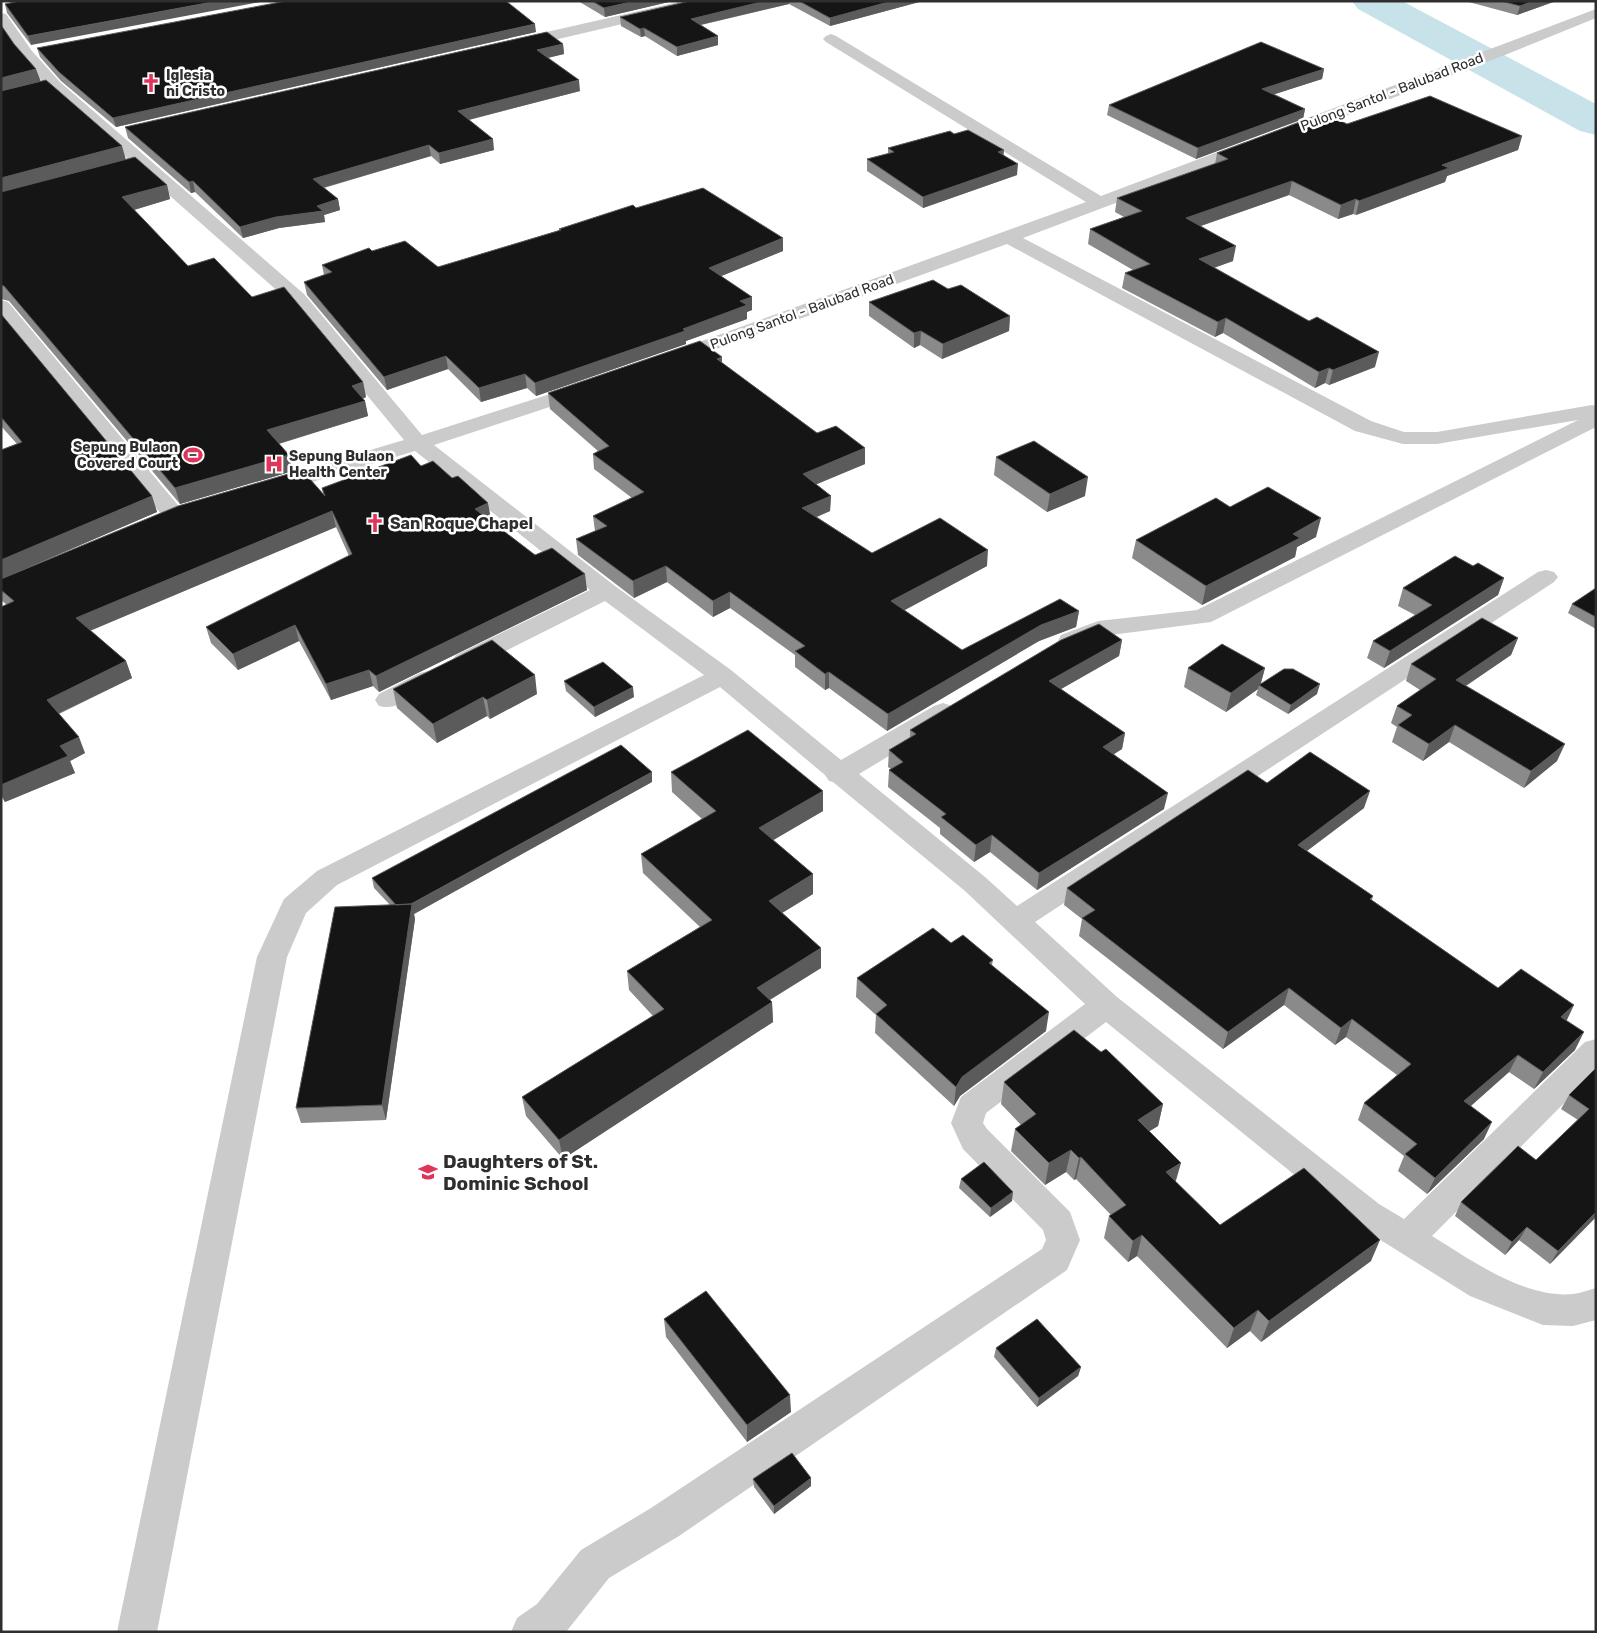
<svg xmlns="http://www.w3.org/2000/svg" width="1597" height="1633" viewBox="0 0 1597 1633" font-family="Rubik,sans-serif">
	<rect width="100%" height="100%" fill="#fff"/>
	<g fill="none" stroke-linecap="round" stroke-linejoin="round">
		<path fill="#c8e2ea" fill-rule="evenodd" d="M1352 1H1402L1596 104V135L1580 131 1358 9Z"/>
		<path fill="#cbcbcb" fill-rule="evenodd" d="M683 1H710L703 5 516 49 511 47 508 44 511 41 516 39Z
			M1596 9V18L1505 55 1301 133H1289L1287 129 1289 125Z
			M1 13 6 14 32 51 60 82 304 294 422 435 578 385 585 383 592 385 595 389 592 393 434 445 615 586 731 670 841 760 934 706 943 703 952 706 956 712 952 718 859 774 985 877 1017 906 1538 572 1546 570 1554 572 1558 577 1554 582 1035 922 1117 997 1379 1204 1404 1219 1585 1042 1596 1039V1071L1432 1236C1471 1260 1525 1299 1573 1294 1581 1293 1588 1290 1596 1288V1320L1573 1326 1543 1325 1470 1296 1355 1224 1106 1022 986 1113 983 1123 987 1129 1070 1212 1080 1240 1067 1270 679 1536 609 1578 566 1632H511L517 1618 537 1604 581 1550 651 1508 1042 1249 1046 1240 1043 1230 963 1149 951 1123 961 1097 1085 1004 965 891 833 782 829 781 825 775 720 687 337 885 306 913 287 957 157 1632H117L257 957 284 899 317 871 704 675 605 601 474 667 465 669 456 667 452 661 456 655 590 590 415 451 279 492 271 494 263 492 260 487 263 482 404 440 290 302 48 88 20 56 1 28Z
			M831 34 836 36 1101 196 1244 142H1256L1258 146 1256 150 1023 238 1371 421 1404 432H1437L1592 405 1596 406V427L1211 622 1103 636 1070 649 1061 647 1058 641 1061 635 1098 621 1197 610 1578 420 1437 444H1403L1355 431 1007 244 680 362 673 364 666 362 663 358 666 354 1086 202 826 42 823 39 826 36Z
			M1 300 8 302 182 510 185 515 182 520 174 522 166 520 1 319Z
			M429 671 438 673 442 679 438 685C421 694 399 711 379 706L375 700 379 694 420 673Z"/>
	</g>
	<path fill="#8a8a8a" d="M20 1 31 45 7 13 5 4Z
		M578 1H673L605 17Z
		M690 1H923L830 26 789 4 701 25 718 36V45L677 56 645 36 641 37 621 26 620 17Z
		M1465 1H1556L1517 15Z
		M1 25 40 81 126 159 167 185 170 199 134 210 188 266 252 297 363 382 366 397 363 399 365 401 368 416 279 444 293 471 180 504 9 301 1 299Z
		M536 32 116 127 61 81 40 57 37 48Z
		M563 44 564 54 548 58 580 91 469 120 494 150 440 164 431 156 324 188 338 199 340 210 324 215 325 222 279 228 243 238 195 192 191 193 128 138 125 127Z
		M1324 69 1322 79 1274 94 1305 109 1303 119 1196 159 1107 115 1109 105Z
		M1347 124 1522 136 1518 150 1447 176 1445 182 1356 215 1353 214 1338 219 1289 195 1201 226 1233 261 1214 268 1375 367 1329 385 1325 383 1315 388 1223 333 1215 337 1122 288 1125 273 1133 270 1088 244 1090 229 1124 217 1115 212 1117 198 1215 164 1217 153Z
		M954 134 1004 155 1017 175 923 208 867 171V159L888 154V148Z
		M636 208 783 251 721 276 752 297V310L747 312V319L686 341V344L536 396 527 388 481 402 448 369 387 390 307 295 304 282 324 275 322 265 372 251 438 267 560 230 559 229Z
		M948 289 1010 316 1009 331 942 359 920 345 914 348 869 316V302Z
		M1 314 152 496 157 512 14 574 323 493 322 488 421 466 491 519 489 520 535 555 587 590 379 692 373 686 331 700 299 641 238 670 211 643 206 627 349 556 336 527 90 631 126 661 132 678 59 714 85 753 70 761 75 773 5 802 1 796V607L7 605 1 600V450L17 444 1 426Z
		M722 357V363L817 433 865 464 816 484 831 496 830 511 817 517 872 553 987 566 904 610 962 650 1079 611 1076 627 1039 641 887 731 829 688 825 690 795 667V655L730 608 713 617 667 582 634 598 578 555 576 539 595 531 593 516 632 498 594 469 593 454 598 451 550 409 548 393Z
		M996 457 1085 496 1047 512 994 475Z
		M1230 507 1316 537 1297 547 1295 557 1202 605 1132 558 1136 540Z
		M1473 566 1504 578 1498 595 1384 668 1367 658 1373 641 1415 615 1398 606 1403 588Z
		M1596 588V629L1568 613 1572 604Z
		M1518 638 1511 655 1466 686 1557 761 1524 788 1449 742 1423 761 1392 742 1397 727 1391 723 1397 706 1420 690 1406 681 1411 664Z
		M1122 640 1119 656 1061 689 1125 733 1122 749 1114 754 1164 809 1037 890 990 852 974 862 940 834V828L888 787 889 770 891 769 888 767 889 750 910 738V730Z
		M1188 668H1265L1261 683 1317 694 1288 714 1256 695 1258 689 1226 712 1184 687Z
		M564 681 634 697 595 717 566 691Z
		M393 689 537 694 490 719 487 716 437 743 397 708Z
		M671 772 823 791V811L773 840 813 874V894L782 913 821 968 770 1000 772 1002 773 1022 563 1159 526 1116 522 1097 653 1016 629 990 627 971 700 927 643 873 641 854 702 819 672 792Z
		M652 782 414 914 415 919 386 1120 301 1123 296 1108 390 905 374 888 372 878Z
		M1267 783 1364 808 1307 851 1373 896 1372 900 1498 988 1566 1021 1575 1050 1534 1089 1509 1072 1471 1106 1484 1139 1427 1194 1398 1171 1404 1156 1358 1120 1364 1103 1397 1075 1346 1037 1335 1045 1284 1005 1223 1049 1079 936 1082 919 1064 905 1067 888Z
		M951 943 993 960 992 965 1046 1031 960 1096 954 1106 875 1033 876 1015 856 997 857 978Z
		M1596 1068V1217L1550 1264 1519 1240 1505 1255 1455 1216 1461 1202 1536 1160 1578 1120 1561 1109 1569 1095Z
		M1004 1082 1163 1104 1158 1126 1149 1131 1175 1182 1220 1225 1371 1261 1261 1342 1250 1331 1227 1348 1137 1256 1128 1262 1104 1238 1109 1216 1111 1215 1076 1179 1074 1180 1066 1172 1045 1185 1011 1151 1015 1129 1021 1125 1001 1104Z
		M961 1179 1012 1201 990 1217 959 1188Z
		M664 1319 791 1412 747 1442 666 1337Z
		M996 1348 1081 1367 1078 1376 1037 1407 994 1357Z
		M811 1478V1486L774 1514 754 1487 753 1479Z"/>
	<path fill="#5b5b5b" d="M218 1H266L31 45 28 36Z
		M635 1H673L605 17 604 8Z
		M765 1H789V4L691 27V19Z
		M892 1H923L830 26V18Z
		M1533 1H1556L1517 15 1520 6Z
		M535 24 536 32 116 127 113 118Z
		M644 28 645 36 641 37 640 29Z
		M718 36V45L677 56V47Z
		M563 44 564 54 538 60 537 50Z
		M36 69 41 82 1 93V78Z
		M1324 69 1322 79 1260 99 1262 89Z
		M579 80 580 91 460 122 458 111Z
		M1305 109 1303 119 1196 159 1198 148Z
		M1522 136 1518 150 1447 176 1445 182 1356 215 1359 201 1442 165Z
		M493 139 494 150 440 164 439 153Z
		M429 145 431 156 315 190 313 179Z
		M122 146 126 160 1 193V178Z
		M1004 150 1003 162 998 152Z
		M1018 164 1017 175 923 208V197Z
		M193 181 195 192 191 193 189 182Z
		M1292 181 1289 195 1183 232 1186 218Z
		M167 185 170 199 127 212 122 197Z
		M338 199 340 210 324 215 325 222 279 228 243 238 240 227Z
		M1356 199 1353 214 1338 219 1341 205Z
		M783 238V251L709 281V268Z
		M1236 246 1233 261 1196 274 1199 259Z
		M752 297V310L747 312V319L686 341V344L536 396 535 383 683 329 740 301Z
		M1010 316 1009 331 942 359 943 344Z
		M1226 318 1223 333 1215 337 1218 322Z
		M921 331 920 345 914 348V333Z
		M1379 352 1375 367 1329 385 1333 370Z
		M446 356 448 369 387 390 384 377Z
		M722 357V372L717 359Z
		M1329 368 1325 383 1315 388 1319 372Z
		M525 374 527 388 481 402 479 388Z
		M363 382 366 397 355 401 352 386Z
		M365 401 368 416 271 446 267 430Z
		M865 448V464L803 490V474Z
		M289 455 293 471 180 504 175 488Z
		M1088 477 1085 496 1047 512 1050 494Z
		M152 496 157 512 1 579V560Z
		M831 496 830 511 802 523V508Z
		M488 503 491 519 477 525 475 509Z
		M332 511 336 527 82 634 76 618Z
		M1321 518 1316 537 1297 547 1295 557 1202 605 1206 586 1293 534Z
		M988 550 987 566 890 618 891 601Z
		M666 566 667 582 634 598 633 581Z
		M585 574 587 590 379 692 376 676Z
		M1504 578 1498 595 1384 668 1390 651Z
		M730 592V608L713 617V601Z
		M1079 611 1076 627 1039 641 887 731 888 714 1041 625Z
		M295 625 299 641 238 670 233 654Z
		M1518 638 1511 655 1449 697 1456 680Z
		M1122 640 1119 656 1047 697 1049 681Z
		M126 661 132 678 53 716 47 700Z
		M1265 668 1260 686 1259 685 1258 689 1226 712 1231 693Z
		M369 670 373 686 331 700 326 684Z
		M829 672V688L825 690V674Z
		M535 675 537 694 490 719 487 700Z
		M1320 684 1317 694 1288 714 1291 705Z
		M633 687 634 697 595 717 594 707Z
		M483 697 487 716 437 743 433 724Z
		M1455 725 1449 742 1423 761 1429 744Z
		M1125 733 1122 749 1100 763 1103 747Z
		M79 737 85 753 70 761 75 773 5 802 1 794V785L60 746Z
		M1565 744 1557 761 1524 788 1531 771Z
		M652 772V782L414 914 415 919 386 1120 382 1105 401 910Z
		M823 791V811L760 848 759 828Z
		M1370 791 1364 808 1292 862 1298 845Z
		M1168 793 1164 809 1037 890 1039 873Z
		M992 835 990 852 974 862 976 845Z
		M813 874V894L769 921V901Z
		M821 948V968L758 1007 757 988Z
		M1289 988 1284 1005 1223 1049 1228 1032Z
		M772 1002 773 1022 563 1159 559 1140Z
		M1574 1005 1566 1022 1561 1017Z
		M1049 1012 1046 1031 960 1096 954 1106 956 1087 962 1077Z
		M1352 1019 1346 1037 1335 1045 1341 1028Z
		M1584 1032 1575 1050 1534 1089 1543 1072Z
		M1518 1055 1509 1072 1457 1118 1464 1101Z
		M1163 1104 1158 1126 1132 1142 1138 1120Z
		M1492 1122 1484 1139 1427 1194 1435 1178Z
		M1071 1150 1066 1172 1045 1185 1049 1163Z
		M1081 1157 1076 1179 1074 1180 1079 1158Z
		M1181 1163 1175 1184 1166 1172Z
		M1013 1192 1012 1201 990 1217 991 1208Z
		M1596 1212V1217L1550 1264 1558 1251Z
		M1527 1227 1519 1240 1505 1255 1512 1242Z
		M1142 1235 1137 1256 1128 1262 1133 1241Z
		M1380 1240 1371 1261 1261 1342 1269 1321Z
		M1258 1310 1250 1331 1227 1348 1234 1328Z
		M1081 1367 1078 1376 1037 1407 1039 1398Z
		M790 1395 791 1412 747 1442V1425Z
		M811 1478V1486L774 1514V1506Z"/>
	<path fill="#151515" stroke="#5b5b5b" d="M20 1H218L28 36 5 4Z
		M286 1H506L535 24 113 118 59 72 37 48Z
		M592 1H635L604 8Z
		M690 1H765L691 19 718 36 677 47 644 28 640 29 620 17Z
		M799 1H892L830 18Z
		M1501 1H1533L1520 6Z
		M1 25 14 44 36 69 1 78Z
		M547 32 563 44 537 50 579 80 458 111 493 139 439 153 429 145 313 179 338 199 317 206 323 211 276 217 240 227 193 181 189 182 125 127Z
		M1261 42 1324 69 1262 89 1305 109 1198 148 1109 105Z
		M46 80 122 146 1 178V91Z
		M1430 96 1522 136 1442 165 1449 168 1359 201 1356 199 1341 205 1292 181 1186 218 1236 246 1199 259 1309 321 1317 317 1379 352 1333 370 1329 368 1319 372 1226 318 1218 322 1125 273 1150 264 1090 229 1142 211 1117 198 1228 159 1217 153 1324 113 1347 124Z
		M968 130 1004 150 998 152 1018 164 923 197 867 159 894 152 888 148 950 131 954 134Z
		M135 157 167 185 122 197 188 266 214 258 252 297 284 287 363 382 352 386 365 401 267 430 289 455 175 488 4 286 1 285V192Z
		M703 188 783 238 709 268 752 297 740 301 747 305 683 329 685 331 535 383 525 374 479 388 446 356 384 377 304 282 332 272 322 265 369 248 372 251 405 241 438 267 561 230 559 229 633 205 636 208Z
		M933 280 948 289 961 285 1010 316 943 344 921 331 914 333 869 302Z
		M1 314 152 496 1 560V450L22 442 1 417Z
		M700 341 722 357 717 359 817 433 836 426 865 448 803 474 831 496 802 508 872 553 940 518 988 550 891 601 962 650 1060 599 1079 611 1041 625 888 714 829 672 825 674 795 651 805 646 730 592 713 601 666 566 633 581 576 539 607 526 593 516 644 492 593 454 609 446 548 393Z
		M1034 441 1088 477 1050 494 996 457Z
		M411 455 421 466 433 461 452 478 458 476 488 503 475 509 535 555 552 548 585 574 376 676 369 670 326 684 295 625 233 654 206 627 352 554 332 511 76 618 126 661 47 700 79 737 60 746 68 756 1 785V607L14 601 1 590V579L178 506 302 470 325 496 322 488Z
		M1268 487 1321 518 1293 534 1300 538 1206 586 1136 540 1216 498 1230 507Z
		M1455 556 1473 566 1478 563 1504 578 1390 651 1373 641 1432 605 1403 588Z
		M1596 588V617L1572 604Z
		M1482 618 1518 638 1456 680 1565 744 1531 771 1455 725 1429 744 1398 725 1412 715 1397 706 1436 679 1411 664Z
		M1099 624 1122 640 1049 681 1125 733 1103 747 1168 793 1039 873 992 835 976 845 941 817 946 814 889 770 903 762 889 750 916 734 910 730 1061 640Z
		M492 640 535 675 487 700 483 697 433 724 393 689Z
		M1222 644 1265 668 1231 693 1188 668Z
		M603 662 633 687 594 707 564 681Z
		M1284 669H1293L1320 684 1291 705 1259 685Z
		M748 730 823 791 759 828 813 874 769 901 821 948 757 988 772 1002 559 1140 522 1097 664 1009 627 971 712 920 641 854 716 811 671 772Z
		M621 745 652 772 411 904 396 905 372 878Z
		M1310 752 1370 791 1298 845 1373 896 1370 899 1498 988 1521 969 1574 1005 1561 1017 1584 1032 1543 1072 1518 1055 1464 1101 1492 1122 1435 1178 1405 1154 1417 1144 1364 1103 1411 1064 1352 1019 1341 1028 1289 988 1228 1032 1082 918 1095 910 1067 888 1248 770 1267 783Z
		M412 904 382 1105 296 1108 335 907Z
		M933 928 951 943 963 935 993 960 989 963 1049 1012 962 1077 956 1087 876 1014 887 1005 857 978Z
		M1074 1030 1101 1052 1106 1049 1163 1104 1138 1120 1181 1163 1166 1172 1220 1225 1304 1168 1380 1240 1269 1321 1258 1310 1234 1328 1142 1235 1133 1241 1109 1216 1126 1205 1081 1157 1079 1158 1071 1150 1049 1163 1015 1129 1036 1114 1004 1082Z
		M1596 1068V1212L1558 1251 1527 1227 1512 1242 1461 1202 1518 1146 1536 1160 1589 1109 1569 1095Z
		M984 1162 1013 1192 991 1208 961 1179Z
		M706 1291 790 1395 747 1425 664 1319Z
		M1037 1319 1081 1367 1039 1398 996 1348Z
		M792 1453 811 1478 774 1506 753 1479Z"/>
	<defs>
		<g id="church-bare" transform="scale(1.5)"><path d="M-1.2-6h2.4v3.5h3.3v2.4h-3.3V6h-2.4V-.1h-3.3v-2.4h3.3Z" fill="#e0345b" stroke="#fff" stroke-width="2.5" paint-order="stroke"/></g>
		<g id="stadium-bare" transform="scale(1.5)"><path d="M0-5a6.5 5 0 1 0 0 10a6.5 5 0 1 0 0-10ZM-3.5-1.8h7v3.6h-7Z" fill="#e0345b" stroke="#fff" stroke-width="2.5" paint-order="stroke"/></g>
		<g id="hospital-bare" transform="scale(1.5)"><path d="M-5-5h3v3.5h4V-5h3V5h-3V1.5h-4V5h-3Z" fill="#e0345b" stroke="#fff" stroke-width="2.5" paint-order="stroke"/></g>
		<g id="school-bare" transform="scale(1.5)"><path d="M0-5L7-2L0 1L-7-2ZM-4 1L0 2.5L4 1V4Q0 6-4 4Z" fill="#e0345b" stroke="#fff" stroke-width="2.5" paint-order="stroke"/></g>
	</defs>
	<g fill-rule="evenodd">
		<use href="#church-bare" x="151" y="83"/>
		<use href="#stadium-bare" x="193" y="455"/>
		<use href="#hospital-bare" x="274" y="464"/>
		<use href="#church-bare" x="375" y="523"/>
		<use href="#school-bare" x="428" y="1172"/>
	</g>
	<g text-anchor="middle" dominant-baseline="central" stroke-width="5" stroke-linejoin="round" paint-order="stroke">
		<g font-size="14" font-weight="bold" fill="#2e2e2e" stroke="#fff" text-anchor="start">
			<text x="166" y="75">Iglesia<tspan x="166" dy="16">ni Cristo</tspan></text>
			<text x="178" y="447" text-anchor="end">Sepung Bulaon<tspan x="178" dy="16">Covered Court</tspan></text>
			<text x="289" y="456">Sepung Bulaon<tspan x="289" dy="16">Health Center</tspan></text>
		</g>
		<g font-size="14" fill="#2e2e2e" stroke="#fff">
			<text transform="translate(1392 92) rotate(-21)">Pulong Santol - Balubad Road</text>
			<text transform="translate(802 312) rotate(-20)">Pulong Santol - Balubad Road</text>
		</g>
		<g font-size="16" font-weight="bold" fill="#2e2e2e" stroke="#fff" text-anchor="start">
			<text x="390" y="523">San Roque Chapel</text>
		</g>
		<g font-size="19" font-weight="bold" fill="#2e2e2e" stroke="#fff" text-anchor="start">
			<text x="443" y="1161">Daughters of St.<tspan x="443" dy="22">Dominic School</tspan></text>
		</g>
	</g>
	<rect width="1597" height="1633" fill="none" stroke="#2e2e2e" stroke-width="5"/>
</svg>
